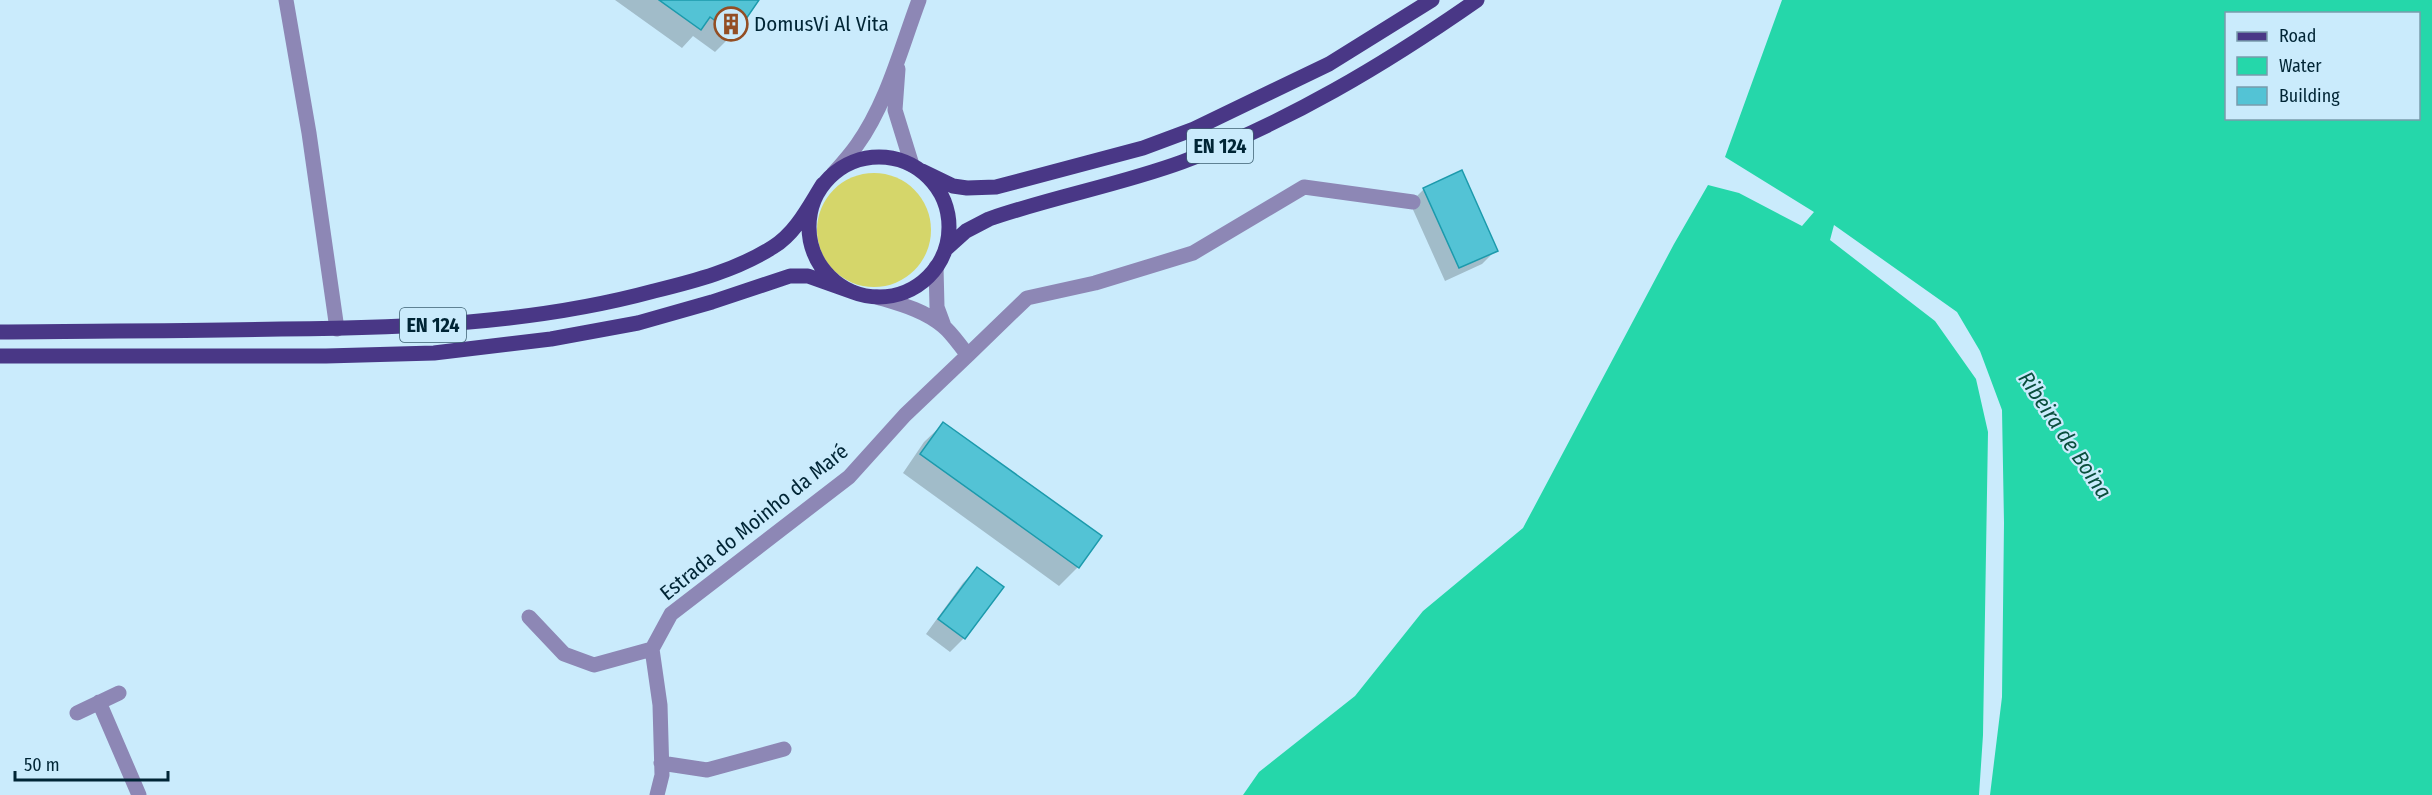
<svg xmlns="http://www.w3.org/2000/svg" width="2432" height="795" viewBox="0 0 2432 795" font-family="'Fira Sans Condensed',sans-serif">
	<rect width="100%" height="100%" fill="#caebfc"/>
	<path fill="#d5d66a" d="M817 230a57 57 0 1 1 114 0a57 57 0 1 1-114 0Z"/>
	<path fill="#25d7aa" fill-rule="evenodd" d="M1782 0H2432V795H1990L2002 697 2004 523 2002 410 1980 351 1957 312 1834 225 1830 240 1935 321 1976 379 1988 432 1983 735 1979 795H1243L1259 772 1355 696 1423 611 1523 528 1674 244 1708 185 1739 193 1802 226 1814 212 1725 157ZM2226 14H2418V118H2226Z"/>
	<path fill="#0003" d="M615 0H757L733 34 715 52 693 36 682 48Z
		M1424 189 1496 250 1482 264 1445 281 1410 203Z
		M943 424 1100 537 1078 567 1059 586 903 473 924 442Z
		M977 569 1002 588 964 638 950 652 926 634 963 583Z"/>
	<path fill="#53c3d5" stroke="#1c9aac" stroke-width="1.5" d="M659 0H759L735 35 710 17 701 30Z
		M1462 170 1498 251 1459 268 1423 188Z
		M943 422 1102 536 1079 568 920 454Z
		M977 567 1004 587 965 639 938 619Z"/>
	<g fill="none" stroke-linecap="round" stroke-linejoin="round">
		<path stroke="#8d87b5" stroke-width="15" d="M286 0 309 133 337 329
			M898 69 895 110 912 165
			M833 174C841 165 850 155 857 145 887 103 901 48 919 0
			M936 267 937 307 944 326
			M968 355 1027 298 1095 283 1193 253 1304 187 1413 202
			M529 617 564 654 594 665 652 649
			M99 702 139 795
			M77 713 119 693
			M661 763 707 770 784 749
			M657 795 662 775 660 705 652 649 671 614 849 477 905 415 968 355C960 346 952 333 943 326 924 310 900 304 877 297"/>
		<path stroke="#493786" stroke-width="15" d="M809 227a70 70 0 1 1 140 0a70 70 0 1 1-140 0Z
			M922 171 953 186 967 188 996 187 1143 148 1194 129 1329 64 1432 0
			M946 249 966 231 989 219C1052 197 1119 185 1182 162 1288 122 1384 65 1477 0
			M0 332C94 331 187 331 281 329 407 328 532 324 654 291 695 281 737 270 773 247 796 233 809 206 823 184
			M0 356H326L434 353 551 339 638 323 712 302 790 276H808L853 292"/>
	</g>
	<defs>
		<g id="building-ring" transform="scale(1.725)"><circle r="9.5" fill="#caebfc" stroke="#934e24" stroke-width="1.5"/><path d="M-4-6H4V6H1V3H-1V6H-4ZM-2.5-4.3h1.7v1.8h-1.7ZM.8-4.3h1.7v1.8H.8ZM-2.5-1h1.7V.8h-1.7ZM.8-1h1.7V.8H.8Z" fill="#934e24"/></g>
	</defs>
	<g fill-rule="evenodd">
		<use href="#building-ring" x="731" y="24"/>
	</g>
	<g text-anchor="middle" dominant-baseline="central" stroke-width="4.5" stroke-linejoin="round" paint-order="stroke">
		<g fill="#caebfc" stroke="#3d6071" stroke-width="1.5">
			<rect x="1187" y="129" width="66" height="34" rx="4.5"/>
			<rect x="400" y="308" width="66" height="34" rx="4.5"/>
		</g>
		<g font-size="20" font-weight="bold" fill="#002535">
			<text x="1220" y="146">EN 124</text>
			<text x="433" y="325">EN 124</text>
		</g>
		<g font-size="21" fill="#002535" stroke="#caebfc" text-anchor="start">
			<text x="754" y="24">DomusVi Al Vita</text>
		</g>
		<g font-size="21" fill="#002535" stroke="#caebfc">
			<text transform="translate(754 522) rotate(-39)">Estrada do Moinho da Maré</text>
		</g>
		<g font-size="22" font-style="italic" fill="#0a4f3d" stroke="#caebfc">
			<text transform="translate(2065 435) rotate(56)">Ribeira de Boina</text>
		</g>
	</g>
	<rect x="2225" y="12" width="195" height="108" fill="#caebfc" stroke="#799cac" stroke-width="1.5"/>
	<rect x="2237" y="32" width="30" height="9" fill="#493786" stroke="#799cac" stroke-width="1.5"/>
	<text x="2279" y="42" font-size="18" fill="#002535">Road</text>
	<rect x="2237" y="57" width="30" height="18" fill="#25d7aa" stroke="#799cac" stroke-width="1.5"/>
	<text x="2279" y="72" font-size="18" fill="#002535">Water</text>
	<rect x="2237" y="87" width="30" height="18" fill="#53c3d5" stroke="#799cac" stroke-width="1.5"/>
	<text x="2279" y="102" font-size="18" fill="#002535">Building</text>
	<path d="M15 771v9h153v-9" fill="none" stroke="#002535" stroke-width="3"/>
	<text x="24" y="771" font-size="18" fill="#002535" stroke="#caebfc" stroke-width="4.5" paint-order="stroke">50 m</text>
</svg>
